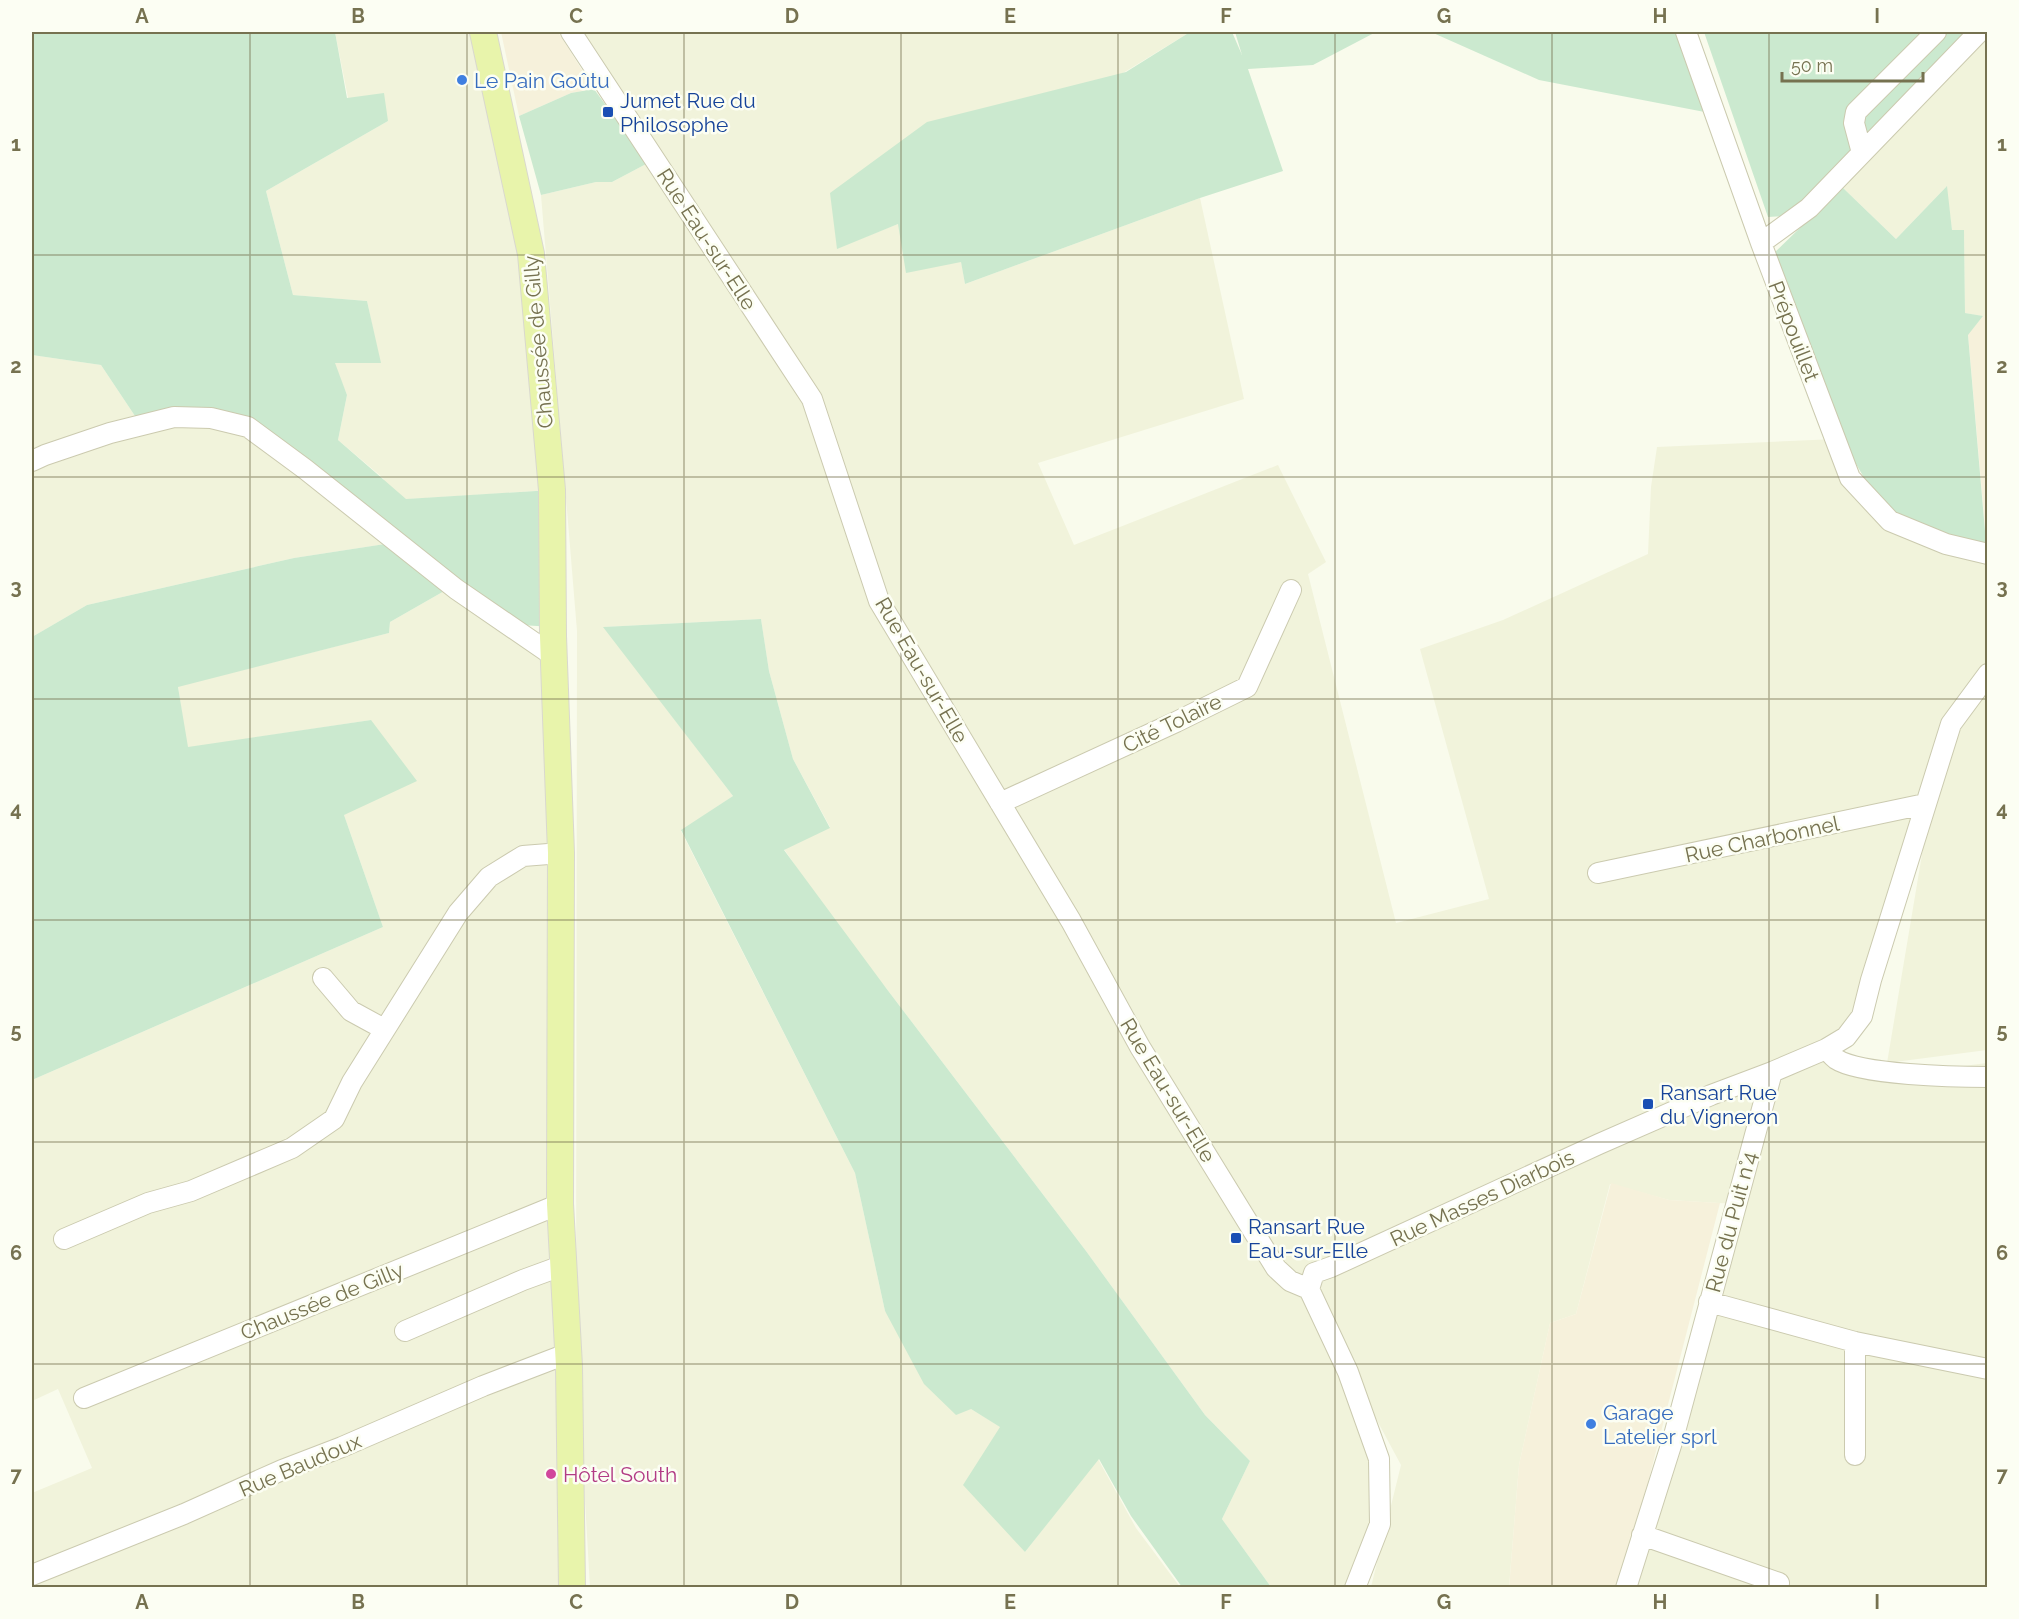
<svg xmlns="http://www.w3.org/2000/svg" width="2019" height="1619" viewBox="0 0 2019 1619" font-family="Raleway,sans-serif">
	<rect width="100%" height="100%" fill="#f9fbec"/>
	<path fill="#f1f3db" d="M335 32H485L511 123 552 490 393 500 383 478 338 440 347 395 334 363 380 362 367 301 293 295 266 191 388 121 348 98Z
		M570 32H1190L837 248 898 224 961 261 965 284 1200 198 1244 399 1038 463 1074 545 1278 465 1326 562 1308 574 1396 923 1489 899 1420 649 1503 620 1648 554 1651 487 1657 447 1836 439 1850 478 1987 550V674L1943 755 1987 687V1050L1887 1063 1935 777 1862 1016 1819 1051 1909 1073 1987 1063V1587H1624L1778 1083 1815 1053 1772 1072 1736 1204 1669 1200 1610 1184 1576 1314 1550 1323 1519 1465 1509 1587H1371L1401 1465 1331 1335 1373 1442 1380 1524 1355 1587H1271L1222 1519 1250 1461 1205 1415 1086 1251 886 988 864 967 784 849 830 827 793 759 769 671 761 619 604 627 733 796 681 831 855 1173 885 1311 971 1409 1001 1427 1025 1552 1098 1459 1136 1528 1180 1587H590L576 1346 577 631 541 195 596 182H612L648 163Z
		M1987 36V317L1965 313 1964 230H1952L1946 187 1896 239 1842 187Z
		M32 355 101 365 137 419 32 458Z
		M169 410 263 438 398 542 294 558 87 605 32 637V464Z
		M453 586 555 657 582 1587H32V1493L92 1468 58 1389 32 1401V1080L383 927 344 815 371 720 187 748 178 686 389 633 390 622Z"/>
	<path fill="#f6f1db" d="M501 32H558L594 89 571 93 519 116Z
		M1983 316 1987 317V550L1968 334Z
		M1611 1183 1669 1200 1720 1203 1621 1587 1509 1588 1519 1465 1550 1323 1576 1314Z"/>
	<path fill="#cbe9cf" d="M32 32H335L347 98 384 93 388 121 266 191 293 295 367 301 381 363H335L347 395 338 440 406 499 552 490 553 627 521 625 248 427 137 419 101 365 32 355Z
		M1190 32H1232L1242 55 1235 32H1376L1313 65 1248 69 1283 171 1200 198 965 284 961 262 906 273 898 224 837 249 830 193 927 122 1126 72Z
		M1431 32H1687L1715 114 1539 80Z
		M1704 32H1972L1801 215 1768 217Z
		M594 89 648 163 612 182H596L541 195 519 116 571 93Z
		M1947 186 1952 230H1964L1965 313 1983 316 1968 335 1987 554 1890 521 1847 449 1772 255 1842 187 1896 239Z
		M398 542 453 586 390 622 389 633 178 687 188 747 371 720 417 781 344 815 383 927 32 1080V637L87 605 294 558Z
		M761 619 769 671 793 759 830 828 784 850 886 988 1086 1251 1205 1415 1250 1461 1222 1519 1271 1587H1182L1131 1516 1099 1459 1025 1552 963 1485 1000 1427 971 1409 956 1415 924 1384 885 1311 855 1173 681 830 733 796 603 627Z"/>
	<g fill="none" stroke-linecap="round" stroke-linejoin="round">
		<g stroke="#cbcaaf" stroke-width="22">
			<path id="minor" d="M571 32 812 399 879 601 1071 921 1140 1047 1276 1268 1290 1281 1309 1289
				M1686 32 1761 243 1850 478 1890 521 1946 544 1988 554
				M1862 153 1854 123 1856 112 1936 32
				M1761 243 1809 208 1979 32
				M32 461 45 455 110 433 174 417 211 418 248 427 305 469 456 589 555 657
				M1000 803 1176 722 1247 687 1291 590
				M1598 873 1925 804
				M323 978 351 1011 384 1029
				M1826 1049C1829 1052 1832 1056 1836 1059 1860 1075 1956 1077 1988 1077
				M64 1239 148 1203 191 1191 292 1148 334 1119 352 1082 458 913 489 877 523 856 561 853
				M1709 1302 1855 1342 1988 1369
				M405 1331 523 1280 564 1265
				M1855 1342V1455
				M84 1398 560 1204
				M1642 1535 1779 1583
				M32 1575 184 1514 282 1470 342 1447 483 1386 569 1353
				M1355 1588 1380 1524 1379 1459 1348 1372 1309 1289 1314 1273 1331 1267 1599 1144 1711 1095 1772 1072 1826 1049 1846 1037 1862 1016 1871 980 1951 724 1988 674
				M1626 1588 1673 1439 1772 1072"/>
		</g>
		<g stroke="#d9d8ce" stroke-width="28">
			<path id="major" d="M483 32 531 254 552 490 553 636 561 853 560 1204 569 1366 572 1588"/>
		</g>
		<use href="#minor" stroke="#fff" stroke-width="20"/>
		<use href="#major" stroke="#e8f4ab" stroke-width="26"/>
	</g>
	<path fill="none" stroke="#767250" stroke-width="1.5" stroke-opacity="0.55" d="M250 32V1588M467 32V1588M684 32V1588M901 32V1588M1118 32V1588M1335 32V1588M1552 32V1588M1769 32V1588M32 255H1988M32 477H1988M32 699H1988M32 920H1988M32 1142H1988M32 1364H1988"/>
	<g fill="#3f7fe0" stroke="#fcfef3" stroke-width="2">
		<circle cx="462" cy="80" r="6"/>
		<circle cx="1591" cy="1424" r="6"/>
	</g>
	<g fill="#1a4fb4" stroke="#fcfef3" stroke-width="2">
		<rect x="602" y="106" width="12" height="12" rx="3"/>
		<rect x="1642" y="1098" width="12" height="12" rx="3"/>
		<rect x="1230" y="1232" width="12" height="12" rx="3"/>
	</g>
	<circle fill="#d1479c" stroke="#fcfef3" stroke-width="2" cx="551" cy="1474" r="6"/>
	<g text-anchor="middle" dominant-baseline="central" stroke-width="5" stroke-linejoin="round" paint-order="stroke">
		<g font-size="21" fill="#366cbe" stroke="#fcfef3" text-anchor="start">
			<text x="474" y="80">Le Pain Goûtu</text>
			<text x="1603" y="1412">Garage<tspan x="1603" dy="24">Latelier sprl</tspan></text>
		</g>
		<g font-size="21" fill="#164399" stroke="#fcfef3" text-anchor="start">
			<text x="620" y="100">Jumet Rue du<tspan x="620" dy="24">Philosophe</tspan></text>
			<text x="1660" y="1092">Ransart Rue<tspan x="1660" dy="24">du Vigneron</tspan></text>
			<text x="1248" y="1226">Ransart Rue<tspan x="1248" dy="24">Eau-sur-Elle</tspan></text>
		</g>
		<g font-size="21" fill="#767250" stroke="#fcfef3">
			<text transform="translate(707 239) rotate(57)">Rue Eau-sur-Elle</text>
			<text transform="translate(1794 331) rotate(69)">Prépouillet</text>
			<text transform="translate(538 342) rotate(-95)">Chaussée de Gilly</text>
			<text transform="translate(922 670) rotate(60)">Rue Eau-sur-Elle</text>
			<text transform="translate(1172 723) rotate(-26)">Cité Tolaire</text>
			<text transform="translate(1762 839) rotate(-12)">Rue Charbonnel</text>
			<text transform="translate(1168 1090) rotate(59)">Rue Eau-sur-Elle</text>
			<text transform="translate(1482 1198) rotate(-25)">Rue Masses Diarbois</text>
			<text transform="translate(1731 1222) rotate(-75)">Rue du Puit n°4</text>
			<text transform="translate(322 1301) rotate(-22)">Chaussée de Gilly</text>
			<text transform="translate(300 1465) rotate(-23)">Rue Baudoux</text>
		</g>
		<g font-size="21" fill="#b23c85" stroke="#fcfef3" text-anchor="start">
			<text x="563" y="1474">Hôtel South</text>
		</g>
	</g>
	<rect width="2019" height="1619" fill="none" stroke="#fcfef3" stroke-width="66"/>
	<path d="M1782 72v9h141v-9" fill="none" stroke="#767250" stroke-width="3"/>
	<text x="1791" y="72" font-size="18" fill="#767250" stroke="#fcfef3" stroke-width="4.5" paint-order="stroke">50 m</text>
	<rect x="33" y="33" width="1953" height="1553" fill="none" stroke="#767250" stroke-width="2"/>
	<g font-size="20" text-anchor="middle" font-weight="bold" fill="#767250">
		<text x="142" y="23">A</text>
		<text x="358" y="23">B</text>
		<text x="576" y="23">C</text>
		<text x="792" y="23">D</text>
		<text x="1010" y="23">E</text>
		<text x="1226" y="23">F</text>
		<text x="1444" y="23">G</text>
		<text x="1660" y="23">H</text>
		<text x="1877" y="23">I</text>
		<text x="16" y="151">1</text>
		<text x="2002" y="151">1</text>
		<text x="16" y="373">2</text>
		<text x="2002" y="373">2</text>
		<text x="16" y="594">3</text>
		<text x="2002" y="594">3</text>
		<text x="16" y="816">4</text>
		<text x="2002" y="816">4</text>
		<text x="16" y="1038">5</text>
		<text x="2002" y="1038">5</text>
		<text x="16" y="1260">6</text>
		<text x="2002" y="1260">6</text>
		<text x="16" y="1482">7</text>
		<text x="2002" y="1482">7</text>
		<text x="142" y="1609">A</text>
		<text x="358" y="1609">B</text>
		<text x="576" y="1609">C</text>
		<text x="792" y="1609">D</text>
		<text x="1010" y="1609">E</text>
		<text x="1226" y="1609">F</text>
		<text x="1444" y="1609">G</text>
		<text x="1660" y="1609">H</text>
		<text x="1877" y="1609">I</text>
	</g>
</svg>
